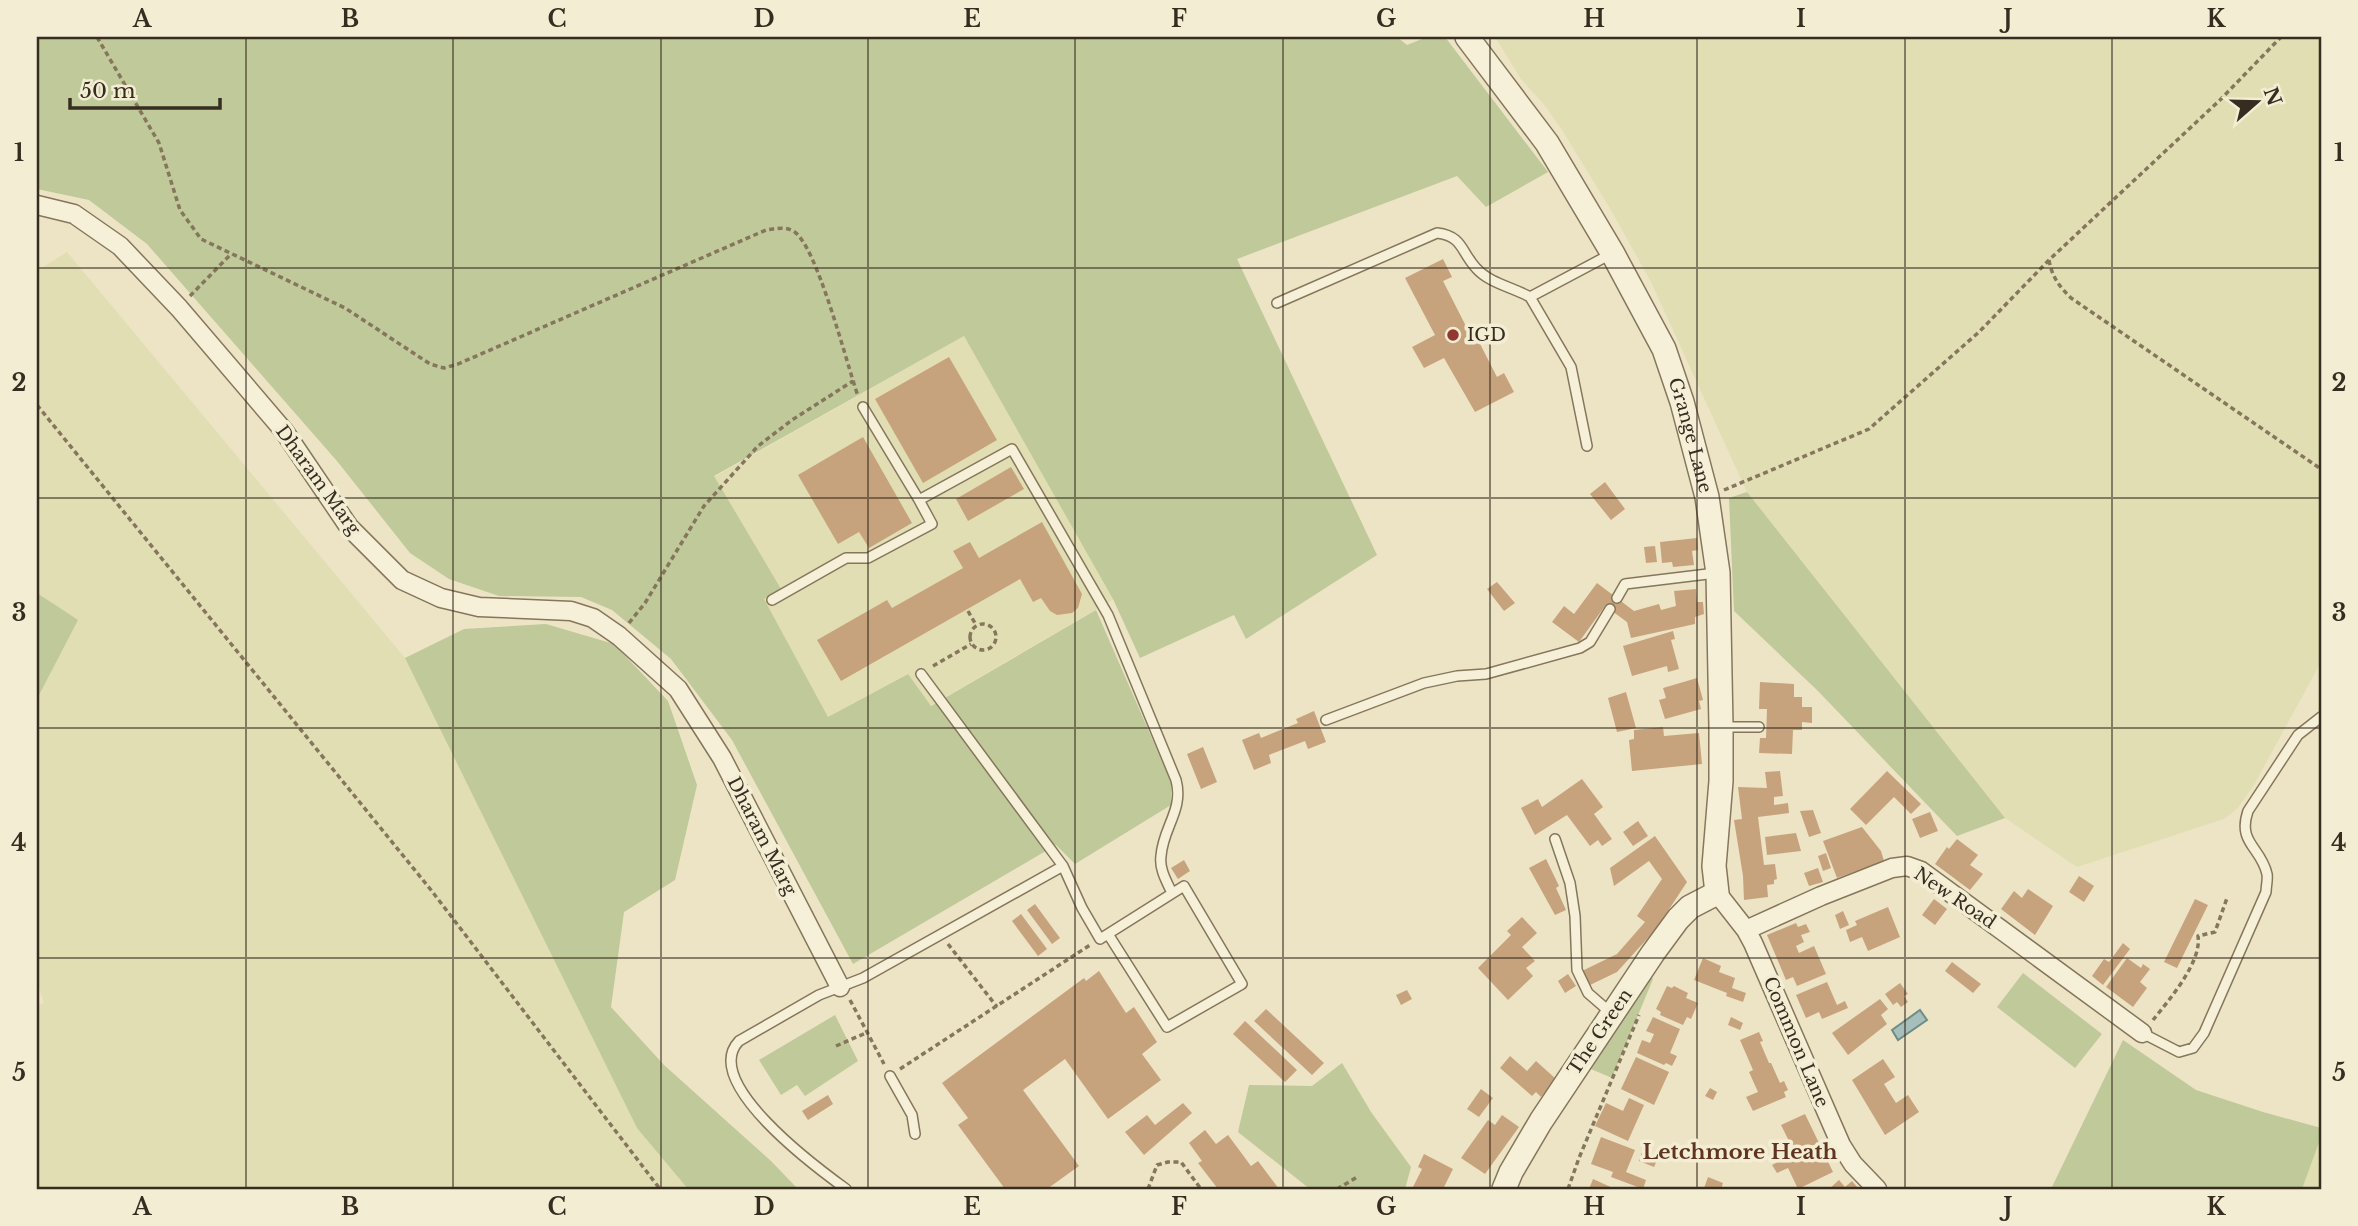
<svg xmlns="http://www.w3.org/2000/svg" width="2358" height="1226" viewBox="0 0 2358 1226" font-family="'Libre Baskerville',serif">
	<rect width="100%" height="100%" fill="#ece4c5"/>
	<path fill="#e1deb3" d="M1495 37H2321V662L2254 785 2237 809 2224 819 2077 867 2005 818 1747 492 1651 282 1611 210 1562 130 1546 107 1521 79Z
		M67 252 405 658 637 1128 688 1189H37V1006L44 1003 37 983V699L77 620 37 593V271Z
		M964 336 1114 599 930 706 907 674 828 717 763 598 780 589 714 477Z
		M2321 1137V1189H2302Z"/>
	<path fill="#bfc999" d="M37 37H1397L1407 45 1427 37H1445L1548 172 1486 207 1457 176 1237 259 1377 555 1246 639 1234 615 1140 658 1113 599 964 336 714 476 781 589 764 599 828 717 908 674 931 706 1096 610 1171 782V805L1075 864 1056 845 853 964 732 740 671 659 612 610 581 597 499 596 449 579 410 553 337 461 147 244 89 200 37 189Z
		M1747 492 2005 818 1957 836 1818 691 1734 611 1729 498Z
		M37 593 78 620 37 699Z
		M546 624 614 644 668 701 697 785 675 880 624 912 611 1007 664 1065 771 1161 798 1189H688L637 1128 405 658 464 629Z
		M2023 973 2102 1034 2075 1068 1997 1007Z
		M1650 975 1653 979 1612 1078 1591 1069Z
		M835 1015 858 1061 805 1096 797 1085 781 1095 759 1060Z
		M2123 1040 2196 1090 2263 1112 2321 1128V1137L2302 1189H2051Z
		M1342 1063 1371 1112 1411 1167 1405 1189H1310L1238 1132 1249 1085 1312 1086Z"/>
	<path fill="#a6bfba" stroke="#6e8d88" stroke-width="2" d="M1920 1010 1927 1020 1898 1040 1892 1030Z"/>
	<path fill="#c7a37d" d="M1443 259 1452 277 1443 281 1472 338 1476 336 1497 377 1504 373 1514 392 1475 412 1444 358 1424 368 1412 347 1435 335 1405 278Z
		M949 357 997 440 923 483 875 399Z
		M863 437 912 523 869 548 859 532 838 544 798 475Z
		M1011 467 1024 489 968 521 956 499Z
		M1605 482 1625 509 1611 520 1590 494Z
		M1042 522 1082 594 1078 608 1072 613 1057 615 1050 611 1041 598 1033 602 1020 579 841 681 817 640 887 600 892 608 963 568 953 551 970 542 979 558Z
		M1697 538 1698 550 1692 551 1694 565 1673 567 1672 562 1662 563 1660 542Z
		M1655 546 1657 562 1646 563 1644 547Z
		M1497 582 1515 603 1504 611 1487 589Z
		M1597 583 1634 611 1659 604 1661 610 1676 606 1674 591 1696 589 1697 602H1703L1704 614 1695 617V624L1631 638 1627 622 1605 606 1579 642 1552 622 1564 606 1574 614Z
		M1673 631 1675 639 1671 640 1679 669 1668 672 1667 666 1632 676 1623 646Z
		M1697 678 1703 700 1699 701 1701 709 1665 719 1659 700 1666 698 1663 688Z
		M1760 682 1794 684V697H1802V707H1812V723L1802 722V730H1793L1792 754 1759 753 1760 738H1766L1767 709H1759Z
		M1626 692 1636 728 1617 732 1608 698Z
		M1314 711 1326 742 1308 749 1305 741 1269 755 1271 763 1254 770 1242 740 1259 733 1261 738 1298 723 1296 719Z
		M1663 727 1664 736 1699 733 1702 764 1632 771 1629 740 1634 739V730Z
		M1203 747 1217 782 1201 789 1187 754Z
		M1780 771 1783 796 1774 797V805L1788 803 1789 813 1758 817 1764 865 1775 864 1777 879 1774 880V884L1767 885 1768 897 1744 900 1743 876 1734 820 1742 819 1738 787 1767 788 1765 772Z
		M1887 771 1921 804 1911 814 1894 797 1866 825 1850 809Z
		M1582 779 1603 807 1594 814 1612 839 1602 846 1598 840 1590 846 1567 815 1535 835 1521 808 1538 799 1542 807Z
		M1813 810 1821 833 1809 837 1800 811Z
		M1930 812 1938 831 1920 838 1912 819Z
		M1638 821 1648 836 1633 846 1623 832Z
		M1862 827 1881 851 1884 861 1837 878 1823 841Z
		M1796 833 1801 851 1767 855 1765 837Z
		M1655 836 1687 882 1656 929 1617 972 1590 985 1582 971 1617 954 1645 922 1637 916 1662 879 1649 861 1614 886 1610 868Z
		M1957 839 1978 855 1970 865 1983 874 1970 890 1935 864 1947 847 1949 849Z
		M1826 853 1831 868 1823 871 1818 856Z
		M1546 859 1559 886 1556 888 1566 910 1555 915 1529 868Z
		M1184 860 1190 871 1178 879 1171 868Z
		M1818 868 1823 882 1809 886 1804 873Z
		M2079 876 2094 886 2084 902 2069 892Z
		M2028 889 2053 906 2035 935 2001 909 2014 891 2022 898Z
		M1934 899 1947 909 1935 925 1922 915Z
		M2195 899 2208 905 2177 968 2164 962Z
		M1035 904 1060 938 1052 944 1027 910Z
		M1888 907 1900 937 1868 951 1862 937 1850 942 1846 930 1857 925 1855 921Z
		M1843 911 1849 925 1840 929 1835 915Z
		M1021 914 1047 949 1038 956 1012 921Z
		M1522 917 1537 933 1522 947 1535 961 1526 968 1533 976 1508 1000 1478 968 1511 935 1507 931Z
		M1796 923 1798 927 1806 924 1810 932 1801 935 1804 942 1796 946 1799 953 1814 946 1826 974 1797 986 1793 977 1786 980 1767 935Z
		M2123 943 2130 949 2103 985 2092 976 2104 959 2109 962Z
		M1703 958 1721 966 1719 972 1735 978 1732 988 1746 993 1743 1002 1726 996 1727 993 1694 980Z
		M2127 958 2141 968 2143 964 2150 969 2140 982 2147 988 2133 1007 2106 987Z
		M1952 962 1981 984 1973 993 1945 971Z
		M1099 971 1126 1013 1134 1007 1157 1042 1142 1054 1161 1080 1108 1119 1065 1059 1023 1090 1079 1166 1047 1189H1005L958 1125 968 1118 942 1083 1084 978 1086 981Z
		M1568 974 1576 986 1565 993 1558 981Z
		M1827 982 1837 1005 1845 1001 1848 1008 1822 1019 1819 1012 1806 1018 1796 995Z
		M1900 983 1908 994 1904 996 1908 1002 1901 1007 1897 1002 1893 1005 1885 994Z
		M1667 986 1672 988 1674 986 1688 993 1686 998 1698 1003 1691 1019 1687 1017 1683 1025 1660 1015 1661 1012 1656 1009Z
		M1407 990 1412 999 1401 1005 1396 995Z
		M1880 999 1888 1009 1881 1015 1887 1024 1848 1055 1832 1033Z
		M1266 1009 1324 1063 1312 1075 1254 1021Z
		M1653 1017 1680 1029 1670 1053 1677 1056 1672 1066 1666 1063 1664 1065 1637 1053 1642 1040 1650 1043 1654 1034 1646 1031Z
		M1731 1017 1743 1023 1740 1030 1728 1025Z
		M1245 1021 1297 1070 1285 1082 1233 1034Z
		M1759 1032 1763 1041 1760 1042 1769 1063H1771L1780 1083 1784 1081 1788 1090 1784 1092 1786 1097 1753 1111 1746 1097 1758 1092 1749 1072 1753 1070 1740 1040Z
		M1510 1056 1527 1071 1536 1061 1556 1079 1541 1097 1536 1092 1532 1096 1500 1068Z
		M1636 1057 1669 1072 1654 1105 1621 1089Z
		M1883 1059 1895 1077 1884 1084 1896 1103 1908 1095 1919 1112 1885 1135 1852 1080Z
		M1710 1088 1717 1092 1713 1100 1705 1096Z
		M1481 1089 1493 1098 1479 1117 1467 1109Z
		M828 1095 833 1104 808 1120 802 1111Z
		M1629 1098 1644 1105 1628 1141 1595 1126 1606 1103 1623 1111Z
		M1183 1103 1192 1113 1144 1155 1125 1132 1147 1115 1155 1125Z
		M1805 1114 1833 1172 1798 1189 1788 1168 1777 1173 1772 1165 1783 1159 1778 1149 1790 1143 1781 1125Z
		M1502 1115 1519 1127 1485 1174 1461 1158 1488 1120 1495 1125Z
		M1205 1130 1216 1144 1228 1135 1251 1166 1258 1161 1279 1189H1218L1198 1163 1202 1161 1189 1143Z
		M1601 1137 1635 1150 1626 1172 1646 1180 1643 1189 1611 1177 1613 1172 1591 1164Z
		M1642 1152 1658 1158 1654 1167 1639 1161Z
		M1424 1154 1453 1169 1443 1189H1412L1422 1169 1418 1167Z
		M1708 1177 1723 1183 1721 1189 1704 1188Z
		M1593 1179 1615 1189H1589Z
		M1839 1180 1845 1187 1852 1181 1859 1189H1829Z"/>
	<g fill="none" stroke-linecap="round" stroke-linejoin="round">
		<g stroke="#85765c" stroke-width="12">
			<path id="service" d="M1530 297 1571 367 1587 446
				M1277 303 1437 233C1463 236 1461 252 1476 268 1489 283 1512 287 1530 297L1611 254
				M863 407 919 500 1012 449 1108 615 1176 780C1184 810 1163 827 1161 856 1159 869 1167 882 1172 893
				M1617 598 1625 584 1716 573
				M772 600 846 558H868L932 524 919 500
				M921 674 1063 866
				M1326 720 1424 683 1457 676 1486 674 1580 648 1590 642 1610 609
				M1723 727H1759
				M1555 839 1570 883 1575 916 1577 970 1588 993 1611 1013
				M2142 1033 2179 1052 2193 1048 2204 1033 2266 892C2266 886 2268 880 2267 874 2261 847 2237 843 2248 811L2298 735 2321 717
				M890 1076 912 1115 915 1134
				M846 1189C817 1168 700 1082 739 1041L819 995 863 978 1063 866 1082 908 1100 939 1184 886 1242 984 1167 1027 1108 934"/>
		</g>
		<g stroke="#85765c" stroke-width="21">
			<path id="minor" d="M37 205 74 214 120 246 179 308 284 431 349 527 402 580 441 598 479 607 571 611 593 618 619 636 678 689 722 758 840 987
				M1717 893 1746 930 1753 943 1841 1145 1853 1164 1877 1189
				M1746 930 1821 896 1892 868 1907 866 1921 871 2142 1033"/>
		</g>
		<g stroke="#85765c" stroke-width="26">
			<g id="tertiary">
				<path id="s1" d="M1467 37 1547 143 1613 254 1664 349 1682 402 1707 497 1718 573 1721 727V781L1714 866 1717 893 1690 907 1678 919 1653 953 1541 1121 1511 1172 1504 1189"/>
			</g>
		</g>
		<path stroke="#85765c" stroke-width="3.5" stroke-dasharray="5 3.5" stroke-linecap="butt" d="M97 37 159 143 180 210 201 239 345 308 430 364 444 368 458 364 766 230C775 229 784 226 793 231 816 242 847 365 858 396
			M2049 260C2052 277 2059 286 2071 298L2321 469
			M190 296 231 254
			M37 405 431 890 660 1189
			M1724 490 1869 429 1979 332 2049 260 2220 100 2281 37
			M968 611 976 625
			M629 623 645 603 704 506 758 446 792 420 853 381
			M970 637a13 13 0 1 1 26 0a13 13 0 1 1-26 0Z
			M933 666 971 644
			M948 944 997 1007
			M850 1000 884 1064
			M2153 1020C2169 1000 2202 962 2198 936L2215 932 2227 898
			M836 1046 868 1032
			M900 1069 1090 945
			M1148 1189 1157 1165 1168 1162H1181L1201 1189
			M1337 1189 1359 1176
			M1568 1189 1579 1158 1639 1015"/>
		<use href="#service" stroke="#f7f0d8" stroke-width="9"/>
		<use href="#minor" stroke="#f7f0d8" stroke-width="18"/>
		<use href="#tertiary" stroke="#f7f0d8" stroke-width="23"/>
	</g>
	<path fill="none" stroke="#362c1f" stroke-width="2" stroke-opacity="0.55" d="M246 37V1189M453 37V1189M661 37V1189M868 37V1189M1075 37V1189M1283 37V1189M1490 37V1189M1697 37V1189M1905 37V1189M2112 37V1189M37 268H2321M37 498H2321M37 728H2321M37 958H2321"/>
	<circle fill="#913830" stroke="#f3edd4" stroke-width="2.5" cx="1453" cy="335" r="7"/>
	<g text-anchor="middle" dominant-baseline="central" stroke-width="7" stroke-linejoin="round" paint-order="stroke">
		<g font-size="18" fill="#362c1f" stroke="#f3edd4" text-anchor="start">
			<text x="1467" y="335">IGD</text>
		</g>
		<g font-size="18" fill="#362c1f" stroke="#f3edd4">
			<text stroke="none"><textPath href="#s1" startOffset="460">Grange Lane</textPath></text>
			<text transform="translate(318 480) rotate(54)">Dharam Marg</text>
			<text transform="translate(762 836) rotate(63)">Dharam Marg</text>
			<text transform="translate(1955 898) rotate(34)">New Road</text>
			<text transform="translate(1600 1032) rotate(-56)">The Green</text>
			<text transform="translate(1796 1042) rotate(67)">Common Lane</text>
		</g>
		<g font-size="21" font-weight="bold" fill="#603421" stroke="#f3edd4">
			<text x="1740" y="1152">Letchmore Heath</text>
		</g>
	</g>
	<rect width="2358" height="1226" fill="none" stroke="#f3edd4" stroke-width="77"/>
	<g transform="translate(2257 102) rotate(70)" stroke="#f3edd4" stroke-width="5" paint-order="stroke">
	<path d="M0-5L12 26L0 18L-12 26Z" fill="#362c1f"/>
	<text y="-10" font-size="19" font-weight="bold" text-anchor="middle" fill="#362c1f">N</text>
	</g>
	<path d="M70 98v10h150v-10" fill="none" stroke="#362c1f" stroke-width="3.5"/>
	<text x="80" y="98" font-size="21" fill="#362c1f" stroke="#f3edd4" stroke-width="5" paint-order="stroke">50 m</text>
	<rect x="38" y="38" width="2282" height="1150" fill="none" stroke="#362c1f" stroke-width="2.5"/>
	<g font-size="23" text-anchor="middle" font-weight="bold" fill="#362c1f">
		<text x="142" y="27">A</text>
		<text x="350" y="27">B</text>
		<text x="557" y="27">C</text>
		<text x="764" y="27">D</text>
		<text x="972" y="27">E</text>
		<text x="1179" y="27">F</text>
		<text x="1386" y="27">G</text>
		<text x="1594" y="27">H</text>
		<text x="1801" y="27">I</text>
		<text x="2008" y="27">J</text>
		<text x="2216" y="27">K</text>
		<text x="19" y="161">1</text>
		<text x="2339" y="161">1</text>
		<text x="19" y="391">2</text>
		<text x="2339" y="391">2</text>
		<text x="19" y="621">3</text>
		<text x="2339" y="621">3</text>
		<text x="19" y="851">4</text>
		<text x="2339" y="851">4</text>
		<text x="19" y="1081">5</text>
		<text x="2339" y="1081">5</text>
		<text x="142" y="1215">A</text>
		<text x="350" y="1215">B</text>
		<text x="557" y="1215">C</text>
		<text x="764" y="1215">D</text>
		<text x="972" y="1215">E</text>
		<text x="1179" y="1215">F</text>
		<text x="1386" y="1215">G</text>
		<text x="1594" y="1215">H</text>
		<text x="1801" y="1215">I</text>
		<text x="2008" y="1215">J</text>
		<text x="2216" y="1215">K</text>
	</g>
</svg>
